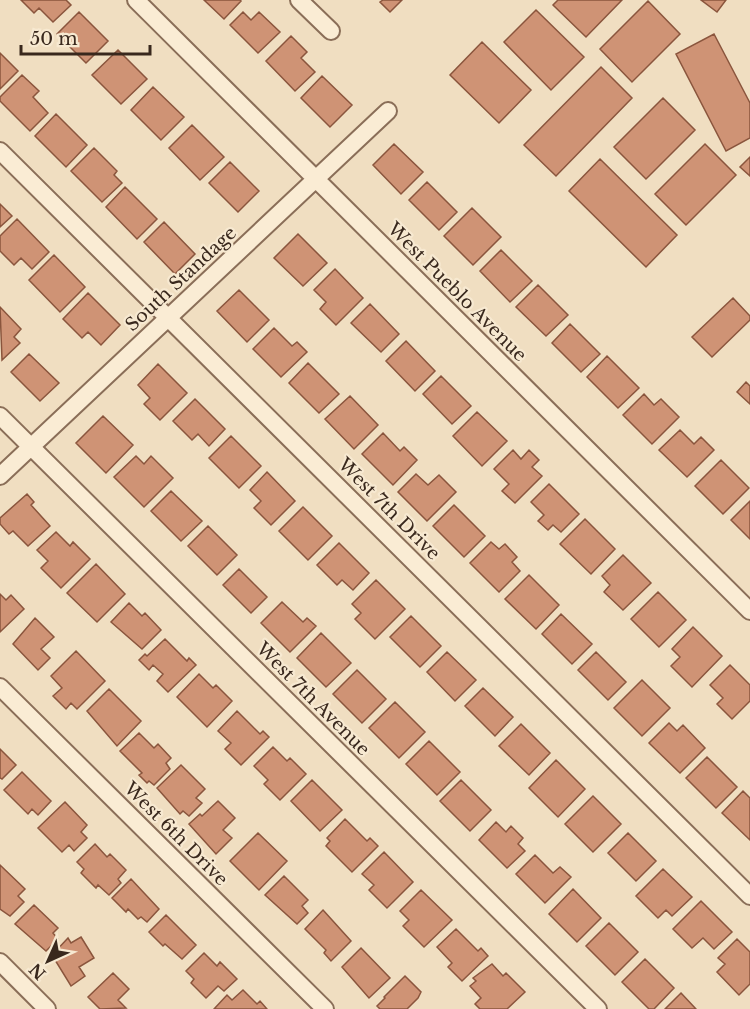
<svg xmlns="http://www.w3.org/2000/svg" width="750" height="1009" viewBox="0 0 750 1009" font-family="'Libre Baskerville',serif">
	<rect width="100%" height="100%" fill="#f0dec1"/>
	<path fill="#cf9375" stroke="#8a553d" stroke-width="1.5" d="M21 0H66L71 5 53 22 39 8 34 13Z
		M204 0H240L241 1 224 19Z
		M383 0H402L390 12 380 2Z
		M558 0H622L586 37 553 5Z
		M701 0H726L717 12Z
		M648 1 680 34 632 82 600 49Z
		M536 10 584 57 551 90 504 42Z
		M79 12 108 41 86 63 57 34Z
		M243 12 251 20 259 12 280 32 258 53 230 25Z
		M714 34 750 103V138L726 151 676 54Z
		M291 36 307 52 301 58 315 72 295 91 266 61Z
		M482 42 531 90 499 123 450 75Z
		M118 50 147 79 121 104 92 75Z
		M0 53 18 71 0 89Z
		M601 67 632 98 556 176 524 145Z
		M22 75 39 91 33 97 48 113 30 131 0 101V97Z
		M322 76 352 105 330 127 301 98Z
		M153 87 184 117 161 140 131 110Z
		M663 98 695 130 646 179 614 147Z
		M56 114 87 145 66 167 35 136Z
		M192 125 224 157 200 180 169 148Z
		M394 144 423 172 401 194 373 165Z
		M705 144 736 175 686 225 655 194Z
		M94 148 117 171 114 175 122 183 102 202 71 171Z
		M750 157V176L740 167Z
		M600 159 677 235 646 267 569 191Z
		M230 162 259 191 238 212 209 183Z
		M427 182 457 212 439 230 409 200Z
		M125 187 157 219 137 239 106 207Z
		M0 204 12 216 0 227Z
		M472 208 501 237 473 265 444 236Z
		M17 219 49 252 32 269 21 258 14 265 0 251V236Z
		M164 222 195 254 175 274 144 242Z
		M298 234 327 263 303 286 274 258Z
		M501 250 532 281 510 302 480 271Z
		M54 255 85 287 60 312 29 280Z
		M335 269 363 298 336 325 320 309 326 302 314 290Z
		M538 285 568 315 546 336 516 307Z
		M239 290 269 320 247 342 217 311Z
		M88 293 120 325 101 345 88 332 82 338 63 319Z
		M733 298 750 316V320L712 357 692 337Z
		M370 304 399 334 381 352 351 323Z
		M0 307 21 329 14 337 20 343 2 360Z
		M570 324 600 354 581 372 552 343Z
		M274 328 292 346 297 342 307 352 281 377 253 349Z
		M406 341 435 371 415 391 386 361Z
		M29 354 59 383 40 401 11 372Z
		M607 356 639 388 618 408 587 377Z
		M308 363 339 394 319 413 289 383Z
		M158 364 187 393 160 420 144 404 150 398 138 385Z
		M441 376 471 406 452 424 423 394Z
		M746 382 750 386V404L737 392Z
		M644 394 654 405 661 399 679 417 652 444 623 415Z
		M350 396 378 425 354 449 325 419Z
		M195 399 225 429 209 446 198 434 192 440 173 421Z
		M477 412 507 441 482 466 453 436Z
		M103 416 133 445 106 473 76 443Z
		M680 430 694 444 701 437 714 450 687 477 659 450Z
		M383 433 400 451 404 447 417 460 393 485 362 454Z
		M231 436 261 466 239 488 209 458Z
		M513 450 521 459 529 450 539 460 532 467 542 476 515 503 502 491 509 484 494 469Z
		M136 456 144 464 151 456 173 478 144 507 114 477Z
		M721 460 749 488 723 514 695 486Z
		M267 472 295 501 271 525 254 508 261 501 250 490Z
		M416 474 428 485 439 475 456 492 427 521 398 492Z
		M549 484 579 514 561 532 553 525 548 530 538 521 544 515 531 502Z
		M171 491 202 521 181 541 151 511Z
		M27 494 34 502 31 505 50 526 28 546 13 531 9 534 0 524V518Z
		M750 501V539L731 520Z
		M454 505 485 536 464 557 433 526Z
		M303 507 332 536 308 560 279 531Z
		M585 519 615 549 591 574 560 544Z
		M208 526 237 555 217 575 188 546Z
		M56 532 70 546 73 542 90 559 61 588 41 568 48 561 37 550Z
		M491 542 499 549 505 544 517 557 512 562 520 571 499 592 470 563Z
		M339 543 369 573 353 590 342 580 337 585 317 565Z
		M623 555 651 583 623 610 604 592 610 585 602 576Z
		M96 564 125 594 97 622 67 593Z
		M239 569 267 597 251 613 223 585Z
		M529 575 559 605 536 629 505 599Z
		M376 580 405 609 375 639 355 619 361 613 352 604Z
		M658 592 686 620 659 647 631 619Z
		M0 594 6 600 11 595 24 609 0 632Z
		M282 602 303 622 307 618 316 626 290 652 261 623Z
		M129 603 142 616 145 613 161 630 142 649 111 622Z
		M561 614 592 644 572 664 542 634Z
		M411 616 441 646 420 667 390 637Z
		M35 618 54 637 41 649 50 658 38 670 13 644Z
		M693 627 722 656 692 687 671 666 680 657 672 649Z
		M321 633 351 663 326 687 297 658Z
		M165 639 187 661 189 658 196 665 168 692 157 681 163 674 153 665 149 670 139 660 145 654 147 656Z
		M76 651 105 681 77 709 71 703 66 709 53 696 62 688 51 676Z
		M447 652 476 680 455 701 427 672Z
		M596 652 626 682 608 700 578 670Z
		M730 665 750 685V701L732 719 717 704 723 698 710 685Z
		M357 670 386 699 362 723 333 694Z
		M199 674 213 688 216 685 232 701 207 727 177 697Z
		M642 680 670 708 642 736 614 708Z
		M483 688 513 717 495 736 465 706Z
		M109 689 141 721 117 746 87 711Z
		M395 702 425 732 399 758 369 728Z
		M237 711 260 734 263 731 269 737 241 765 225 749 231 743 218 731Z
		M669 723 677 731 683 725 705 748 680 773 649 743Z
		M521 724 550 753 529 775 499 746Z
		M139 733 154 748 158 744 171 758 166 763 170 769 154 785 149 781 147 783 139 775 142 773 120 751Z
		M429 741 460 772 437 795 406 764Z
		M273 747 287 761 290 758 306 774 280 800 264 784 268 780 254 766Z
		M0 749 16 765 2 779 0 778Z
		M707 757 737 787 716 808 686 778Z
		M556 760 585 789 558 817 529 788Z
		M181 765 205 789 196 798 202 803 189 816 183 811 180 814 157 788Z
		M22 772 51 801 38 815 32 809 28 814 4 790Z
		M312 780 342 810 320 831 291 801Z
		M461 780 491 810 470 831 440 801Z
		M743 791 750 798V840L722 813Z
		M593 796 621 824 593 852 565 824Z
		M218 801 235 818 223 830 232 838 216 854 189 824 200 814 202 816Z
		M65 802 87 825 81 832 87 838 74 851 69 845 62 852 38 828Z
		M345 819 367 841 370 838 378 846 352 872 326 846 330 841 327 838Z
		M496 822 506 832 511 826 523 838 518 844 525 851 507 868 479 840Z
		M258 833 287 861 259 890 230 861Z
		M628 833 656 861 636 881 608 853Z
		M95 844 107 857 110 854 126 870 118 879 121 883 109 895 98 885 96 888 81 873 84 869 77 862Z
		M384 852 413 882 387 908 369 890 374 885 362 874Z
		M535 855 553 873 560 867 571 877 545 903 516 874Z
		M0 865 25 889 18 896 24 902 10 916 0 909Z
		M663 869 692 897 672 916 666 910 658 918 636 896Z
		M284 876 308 900 302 906 308 913 297 924 265 895Z
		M131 879 159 909 147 922 141 917 138 919 128 909 126 912 112 898Z
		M573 889 601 918 577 942 549 914Z
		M421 890 452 920 424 947 403 926 409 920 400 911Z
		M701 901 732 932 714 949 703 938 692 948 673 929Z
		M34 905 58 928 53 933 58 939 46 951 15 924Z
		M323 910 351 941 331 961 324 953 326 950 305 929Z
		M166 915 196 945 182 959 165 944 163 946 149 932Z
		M609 923 638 952 615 975 586 946Z
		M456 929 478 951 481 948 488 956 462 981 448 967 452 963 437 947Z
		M81 937 94 958 79 967 85 976 71 986 52 955 68 938 71 943Z
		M737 939 750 952V984L739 995 717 972 725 964 718 958Z
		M361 948 390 978 369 998 342 967Z
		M204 953 217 966 220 962 237 979 224 991 218 986 206 998 191 983 194 979 186 971Z
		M645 959 674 988 654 1009H649L622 982Z
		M492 964 503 976 506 973 525 992 507 1009H480L475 1004 481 998 470 986 476 981 473 978Z
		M113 973 129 989 118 1000 126 1008 100 1009 88 997Z
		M405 976 421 992 418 998 407 1009H380L377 1006 385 998 384 997Z
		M243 990 257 1004 260 1001 267 1009H214L227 995 232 1000Z
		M681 993 696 1009H665Z"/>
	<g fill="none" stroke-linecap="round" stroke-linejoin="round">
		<g stroke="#8a6e58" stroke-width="20">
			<path id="minor" d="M136 0 750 611
				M299 0 331 31
				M0 151 750 896
				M0 416 598 1009
				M0 476 388 111
				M0 687 325 1009
				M0 962 47 1009"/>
		</g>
		<use href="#minor" stroke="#faecd4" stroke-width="16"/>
	</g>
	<g text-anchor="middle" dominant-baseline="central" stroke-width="4.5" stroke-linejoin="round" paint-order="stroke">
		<g font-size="18" fill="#39281d" stroke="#f7e9d1">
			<text transform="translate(181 279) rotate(-43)">South Standage</text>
			<text transform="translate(457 292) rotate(45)">West Pueblo Avenue</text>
			<text transform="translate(389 509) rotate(45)">West 7th Drive</text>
			<text transform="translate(313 699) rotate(45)">West 7th Avenue</text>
			<text transform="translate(176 834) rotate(45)">West 6th Drive</text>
		</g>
	</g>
	<g transform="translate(48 961) rotate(225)" stroke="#f7e9d1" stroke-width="4.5" paint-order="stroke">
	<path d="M0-4.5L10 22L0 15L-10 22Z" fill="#39281d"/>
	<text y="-9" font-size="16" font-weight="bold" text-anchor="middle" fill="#39281d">N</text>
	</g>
	<path d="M21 45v9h129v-9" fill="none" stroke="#39281d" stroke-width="3"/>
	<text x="30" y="45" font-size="18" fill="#39281d" stroke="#f7e9d1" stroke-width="4.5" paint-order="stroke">50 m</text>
</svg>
